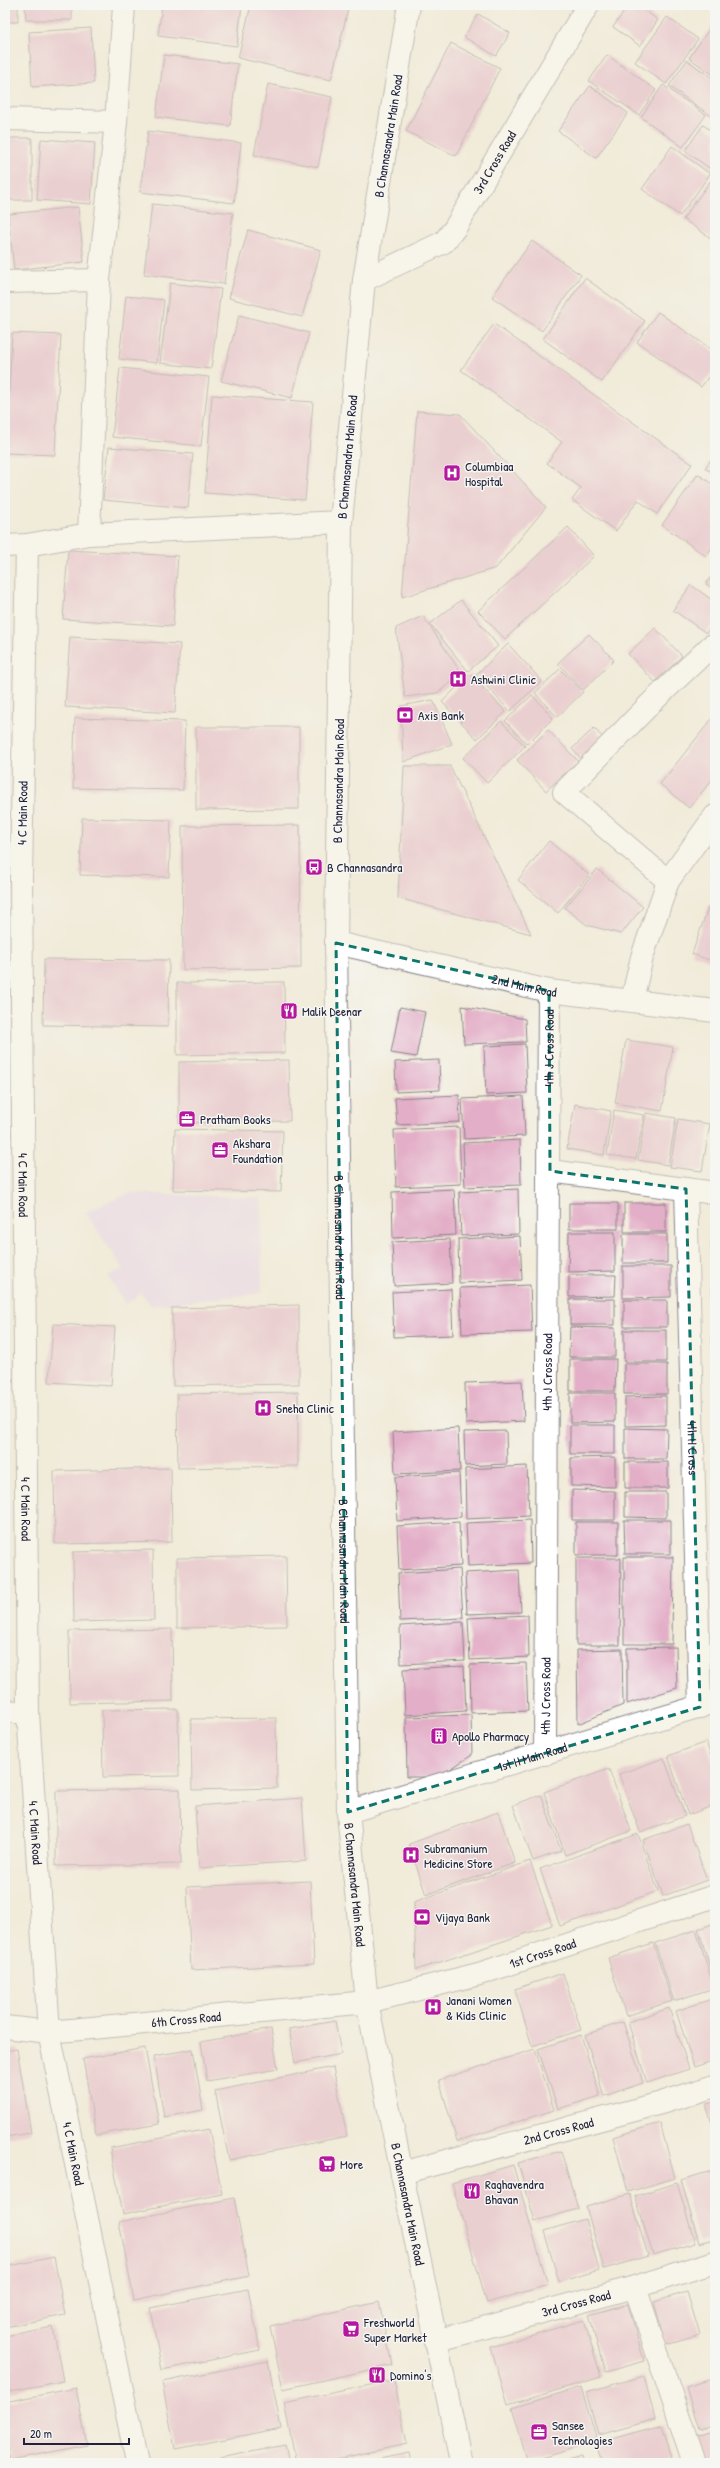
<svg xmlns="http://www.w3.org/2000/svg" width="720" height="2468" viewBox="0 0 720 2468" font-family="'Patrick Hand',sans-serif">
	<rect width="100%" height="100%" fill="#f6f6f2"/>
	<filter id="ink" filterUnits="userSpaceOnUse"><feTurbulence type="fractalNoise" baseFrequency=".025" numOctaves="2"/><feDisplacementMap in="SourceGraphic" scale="8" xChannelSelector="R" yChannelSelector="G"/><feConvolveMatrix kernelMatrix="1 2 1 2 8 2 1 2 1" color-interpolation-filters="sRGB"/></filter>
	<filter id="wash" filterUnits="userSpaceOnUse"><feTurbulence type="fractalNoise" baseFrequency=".012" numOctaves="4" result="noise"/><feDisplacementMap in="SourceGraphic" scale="16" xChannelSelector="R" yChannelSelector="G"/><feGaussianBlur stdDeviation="0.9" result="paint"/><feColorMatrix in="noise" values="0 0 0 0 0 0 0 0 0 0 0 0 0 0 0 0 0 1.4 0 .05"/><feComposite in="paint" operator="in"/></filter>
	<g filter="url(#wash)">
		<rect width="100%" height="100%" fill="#f1ebd9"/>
		<path fill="#e7d2ef" d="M130 1193 261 1198 262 1293 152 1306 141 1293 126 1304 108 1276 124 1269 85 1212Z"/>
		<g id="blocks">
			<path fill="#e3aec7" d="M5 5H18V22H5Z
				M25 5H72V20H26Z
				M162 5H242L237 46 158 36Z
				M251 5H349L331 80 238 58Z
				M629 5H637L658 20 640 46 613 27Z
				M478 14 510 33 496 56 464 37Z
				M667 17 698 39 666 84 635 62Z
				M715 21V76L689 58Z
				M91 28 94 83 32 87 29 32Z
				M451 43 500 68 456 156 406 131Z
				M164 55 238 64 230 126 156 117Z
				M607 55 656 90 639 115 589 81Z
				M687 60 715 80V119L669 86Z
				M268 84 332 97 318 167 254 155Z
				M663 85 706 115 683 147 641 117Z
				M590 86 628 113 596 158 558 131Z
				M703 125 715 133V172L685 151Z
				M148 131 241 143 234 203 140 192Z
				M5 138H32V200H5Z
				M41 139 95 143 91 204 37 200Z
				M672 146 710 174 680 216 642 189Z
				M711 180 715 183V241L683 219Z
				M152 204 233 213 224 284 144 274Z
				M78 207 84 262 14 270 8 214Z
				M248 230 321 250 302 317 229 298Z
				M532 241 581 275 542 331 492 297Z
				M585 278 645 321 602 382 543 339Z
				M170 283 221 289 211 369 160 363Z
				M126 296 164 300 157 363 119 359Z
				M658 312 715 352V368L701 387 637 342Z
				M239 315 309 333 292 398 221 381Z
				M494 324 692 464 657 514 638 500 616 531 572 500 581 488 547 463 562 442 461 370Z
				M12 333 61 335 55 455 6 453Z
				M120 368 209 377 201 446 112 437Z
				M212 395 313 402 305 500 205 493Z
				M417 411 460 414 546 507 496 568 402 597Z
				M109 447 193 454 188 508 103 500Z
				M715 454V474L705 468Z
				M698 474 715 486V543L706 556 662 525Z
				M568 527 594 556 505 639 478 611Z
				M68 550 178 556 173 626 63 619Z
				M715 571V591L706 584Z
				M691 585 715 602V620L706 633 673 610Z
				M461 600 498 646 468 671 430 624Z
				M423 616 462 674 437 693 405 697 396 628Z
				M655 628 682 656 655 682 628 654Z
				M589 634 614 660 583 690 558 663Z
				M70 637 180 644 175 713 65 707Z
				M508 644 542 681 510 711 476 675Z
				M560 669 583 692 557 717 535 693Z
				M470 674 506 712 477 739 442 702Z
				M532 695 553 718 527 744 505 721Z
				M433 700 452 744 403 762 401 706Z
				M715 715V776L689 808 660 784Z
				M75 718 185 721 183 790 73 788Z
				M501 721 525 746 487 783 463 758Z
				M196 727H299V809L196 810Z
				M594 728 605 740 583 761 572 749Z
				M548 730 578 761 546 791 517 760Z
				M404 766H450L531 934 398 898Z
				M82 818 171 820 169 877 80 875Z
				M300 825 301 968 183 970 182 826Z
				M549 841 589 875 558 913 518 880Z
				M597 869 643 907 621 934 587 925 565 908Z
				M709 905 715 907V962L692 954Z
				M44 959 169 960 168 1027 43 1025Z
				M284 982 285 1053 177 1055V983Z
				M462 1006 525 1019 526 1042 464 1044Z
				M400 1007 425 1012 416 1057 391 1053Z
				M626 1040 673 1047 662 1111 615 1103Z
				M525 1044 527 1093 486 1095 484 1046Z
				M289 1060 290 1121 179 1123V1062Z
				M439 1060 440 1090 396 1092 395 1062Z
				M459 1095 460 1122 397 1125 395 1098Z
				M523 1096 525 1136 464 1139 462 1099Z
				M575 1104 611 1111 604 1155 567 1149Z
				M614 1110 644 1115 636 1159 607 1155Z
				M646 1113 676 1118 668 1165 638 1160Z
				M678 1119 710 1124 702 1171 670 1167Z
				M459 1127 461 1184 396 1187 394 1130Z
				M175 1129 283 1131 281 1192 173 1190Z
				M520 1140 521 1185 465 1187 463 1143Z
				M454 1189 456 1235 393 1238 392 1192Z
				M518 1189 519 1234 461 1236 459 1192Z
				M569 1203H618V1229H569Z
				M624 1203H666V1232H624Z
				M712 1216H715V1252H711Z
				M569 1232H615V1271L568 1272Z
				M623 1234H667V1263H623Z
				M520 1236 522 1280 459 1283 458 1239Z
				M450 1239 452 1283 394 1286 392 1242Z
				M712 1254H715V1283L712 1284Z
				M623 1266H671V1297L623 1298Z
				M569 1275H616L615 1296 569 1297Z
				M530 1285 532 1332 462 1334 460 1288Z
				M712 1286H715V1315H712Z
				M451 1289 453 1335 394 1337 392 1292Z
				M570 1299H615V1325H570Z
				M624 1300H667V1327H624Z
				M299 1305V1384L173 1386 172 1308Z
				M712 1318H715V1347H712Z
				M53 1324 115 1327 111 1386 49 1382Z
				M570 1327 615 1328V1357H569Z
				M624 1330H666V1362H624Z
				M712 1350H715V1383H712Z
				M570 1359H616L615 1391H570Z
				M624 1364H667V1394H624Z
				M522 1381 524 1421 466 1424 465 1383Z
				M298 1392V1466L178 1468 177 1394Z
				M570 1393H615V1422L570 1423Z
				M666 1396V1425L625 1426V1397Z
				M570 1425H615V1454H570Z
				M458 1428 460 1471 395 1474 393 1432Z
				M625 1428 667 1429 666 1459H625Z
				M506 1431 507 1464 465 1466 464 1432Z
				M615 1457V1487L571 1486V1458Z
				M625 1462H668V1488H625Z
				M527 1466 529 1516 466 1519 465 1469Z
				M171 1468 172 1542 55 1544 54 1471Z
				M459 1473 461 1517 397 1521 395 1477Z
				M572 1490 615 1491V1520H572Z
				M625 1492H666V1518L625 1517Z
				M530 1520 531 1563 468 1566 466 1523Z
				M624 1520H671V1554H625Z
				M459 1522 461 1566 399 1570 397 1526Z
				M576 1522H618V1555H576Z
				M153 1550 154 1620 74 1622 73 1552Z
				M286 1556 287 1626 177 1628V1558Z
				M624 1557H673L672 1644H624Z
				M576 1558H621L620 1645H576Z
				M460 1569 463 1618 400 1621 398 1573Z
				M519 1570 521 1612 467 1614 465 1573Z
				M528 1615 529 1657 470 1660 468 1618Z
				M463 1622 465 1661 401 1664 400 1626Z
				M172 1629 173 1701 70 1703 69 1631Z
				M676 1647 677 1688 627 1704V1648Z
				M622 1649 623 1705 578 1724 577 1650Z
				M526 1663 528 1711 471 1713 470 1665Z
				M464 1666 466 1711 405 1715 403 1669Z
				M178 1709 179 1776 103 1777 102 1710Z
				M471 1715 472 1755 438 1777H407L406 1717Z
				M276 1718 277 1788 192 1790 191 1719Z
				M706 1742 715 1768V1805L688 1815 668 1756Z
				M664 1758 685 1816 640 1832 619 1774Z
				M609 1769 631 1831 565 1855 544 1792Z
				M180 1789 181 1864 56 1866V1791Z
				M541 1795 561 1851 533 1861 513 1805Z
				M302 1798 306 1861 199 1868 195 1806Z
				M498 1812 515 1863 426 1895 409 1844Z
				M687 1824 707 1880 663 1896 643 1840Z
				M638 1834 658 1891 560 1926 540 1869Z
				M530 1861 552 1925 416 1970 414 1902Z
				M310 1881 314 1964 191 1970 187 1887Z
				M715 1923V1983L698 1929Z
				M696 1930 714 1988 674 2001 655 1943Z
				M653 1943 672 2001 626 2016 608 1958Z
				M563 1973 581 2030 532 2046 515 1989Z
				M715 1998V2060L694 2067 676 2011Z
				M669 2008 689 2069 647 2083 628 2022Z
				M335 2021 341 2054 295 2063 289 2029Z
				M623 2022 643 2083 604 2096 585 2035Z
				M271 2029 278 2069 207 2081 201 2042Z
				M581 2035 600 2096 558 2109 538 2049Z
				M145 2048 159 2124 96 2135 83 2059Z
				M17 2049 31 2133 5 2137V2051Z
				M193 2049 203 2110 164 2117 154 2056Z
				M535 2049 554 2110 457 2141 439 2080Z
				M333 2067 347 2136 229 2160 215 2091Z
				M715 2102V2133L706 2104Z
				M660 2123 675 2178 628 2192 613 2137Z
				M209 2129 222 2194 123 2214 110 2148Z
				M561 2151 578 2209 535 2221 518 2163Z
				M513 2165 548 2285 487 2303 452 2183Z
				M715 2170V2239L699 2243 681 2180Z
				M677 2183 695 2243 653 2255 635 2196Z
				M630 2194 648 2256 604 2269 586 2207Z
				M234 2198 249 2276 134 2300 119 2222Z
				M585 2219 599 2270 559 2282 544 2231Z
				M54 2257 65 2315 5 2327V2267Z
				M248 2289 260 2350 162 2370 150 2308Z
				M687 2292 700 2335 666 2345 654 2302Z
				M379 2302 392 2365 283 2389 270 2326Z
				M628 2304 644 2361 605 2372 589 2315Z
				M584 2320 601 2377 508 2405 491 2347Z
				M53 2327 63 2381 5 2392V2336Z
				M268 2361 281 2428 175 2449 162 2382Z
				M644 2376 655 2419 598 2435 586 2392Z
				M715 2378V2425L699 2430 686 2387Z
				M394 2380 407 2444 318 2463H296L284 2403Z
				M581 2387 597 2441 528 2462 512 2408Z
				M76 2388 87 2445 10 2460 5 2435V2402Z
				M662 2425 672 2457 653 2463H603L597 2443Z
				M715 2430V2463H705L697 2436Z
				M285 2445 289 2463H201V2462Z
				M409 2453 411 2463H365V2462Z
				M581 2456 583 2463H559Z"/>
		</g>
	</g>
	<g filter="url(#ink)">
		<use href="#blocks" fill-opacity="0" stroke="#8a868a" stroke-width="1"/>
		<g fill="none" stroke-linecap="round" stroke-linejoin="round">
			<g stroke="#8a868a" stroke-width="24">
				<g id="street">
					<path d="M5 119 116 122"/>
					<path id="s1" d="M364 280 444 242 455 228 588 5"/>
					<path d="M5 282 99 280"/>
					<path d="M89 534 99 280 116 122 124 5"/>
					<path id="s2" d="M27 545 21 877 28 1713 49 2032 137 2463"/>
					<path d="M5 546 27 545 89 534 341 522"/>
					<path d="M668 881 715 816"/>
					<path d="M632 1000 642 957 668 881 564 792 650 704 711 646"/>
					<path d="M550 1171 715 1193"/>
					<path id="s3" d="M686 1189 700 1707"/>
					<path d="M5 1711 28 1713"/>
					<path id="s4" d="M545 1754 549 991"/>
					<path id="s5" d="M348 1812 714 1702"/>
					<path id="s6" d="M5 2027 49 2032 367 2002 479 1974 715 1896"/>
					<path id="s7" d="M402 2173 661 2103 715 2086"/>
					<path d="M635 2287 694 2463"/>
					<path id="s8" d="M435 2341 635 2287 715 2262"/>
				</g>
			</g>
			<g stroke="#8a868a" stroke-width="24">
				<g id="secondary">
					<path id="s9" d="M409 5 364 280 341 522 336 943 348 1812 367 2002 461 2463"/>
					<path id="s10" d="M336 943 549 991 715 1011"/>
				</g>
			</g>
			<use href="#street" stroke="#fff" stroke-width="22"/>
			<use href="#secondary" stroke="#fff" stroke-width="22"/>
		</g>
	</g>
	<path d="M0 0H720V2468H0ZM336 943 549 991 550 1171 686 1189 700 1707 348 1812Z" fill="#f1ebd9" fill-opacity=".55" fill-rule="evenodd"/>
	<path fill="none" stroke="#0f766e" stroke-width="3" stroke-dasharray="8 5" stroke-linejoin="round" d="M336 943 549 991 550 1171 686 1189 700 1707 348 1812Z"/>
	<defs>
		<g id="hospital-square" transform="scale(0.9)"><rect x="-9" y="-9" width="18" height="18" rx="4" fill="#b5179e" stroke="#f6f6f2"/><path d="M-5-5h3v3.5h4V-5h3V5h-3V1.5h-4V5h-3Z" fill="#fff"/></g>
		<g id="bank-square" transform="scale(0.9)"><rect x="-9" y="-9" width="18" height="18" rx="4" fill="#b5179e" stroke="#f6f6f2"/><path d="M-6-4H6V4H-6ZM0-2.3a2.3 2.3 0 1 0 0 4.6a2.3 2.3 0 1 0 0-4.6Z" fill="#fff"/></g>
		<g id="bus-square" transform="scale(0.9)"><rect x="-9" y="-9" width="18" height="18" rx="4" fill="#b5179e" stroke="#f6f6f2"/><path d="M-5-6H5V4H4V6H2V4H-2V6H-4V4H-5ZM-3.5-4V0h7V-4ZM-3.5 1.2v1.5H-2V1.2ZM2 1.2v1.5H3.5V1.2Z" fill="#fff"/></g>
		<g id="restaurant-square" transform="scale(0.9)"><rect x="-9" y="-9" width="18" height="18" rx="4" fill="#b5179e" stroke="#f6f6f2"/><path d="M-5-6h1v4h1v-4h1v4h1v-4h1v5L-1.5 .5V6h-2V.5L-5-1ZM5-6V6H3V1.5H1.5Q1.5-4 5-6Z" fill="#fff"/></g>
		<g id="office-square" transform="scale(0.9)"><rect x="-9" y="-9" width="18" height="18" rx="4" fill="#b5179e" stroke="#f6f6f2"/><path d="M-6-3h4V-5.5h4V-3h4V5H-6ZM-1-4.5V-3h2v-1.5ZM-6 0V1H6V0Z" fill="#fff"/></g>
		<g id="building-square" transform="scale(0.9)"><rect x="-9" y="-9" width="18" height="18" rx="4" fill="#b5179e" stroke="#f6f6f2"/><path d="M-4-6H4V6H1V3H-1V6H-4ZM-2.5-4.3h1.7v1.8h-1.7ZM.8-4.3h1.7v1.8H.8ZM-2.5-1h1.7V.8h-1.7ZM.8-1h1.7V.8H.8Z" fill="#fff"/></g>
		<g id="supermarket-square" transform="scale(0.9)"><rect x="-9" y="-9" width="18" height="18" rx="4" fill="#b5179e" stroke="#f6f6f2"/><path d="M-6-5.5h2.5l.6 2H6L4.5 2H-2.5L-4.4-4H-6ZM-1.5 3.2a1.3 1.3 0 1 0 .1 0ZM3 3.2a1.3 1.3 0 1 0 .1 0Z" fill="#fff"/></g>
	</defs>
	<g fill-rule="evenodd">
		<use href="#hospital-square" x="452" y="473"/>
		<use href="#hospital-square" x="458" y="679"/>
		<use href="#bank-square" x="405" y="715"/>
		<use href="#bus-square" x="314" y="867"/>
		<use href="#restaurant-square" x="289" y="1011"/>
		<use href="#office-square" x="187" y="1119"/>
		<use href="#office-square" x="220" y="1150"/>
		<use href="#hospital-square" x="263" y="1408"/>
		<use href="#building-square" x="439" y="1736"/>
		<use href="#hospital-square" x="411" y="1855"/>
		<use href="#bank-square" x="422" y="1917"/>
		<use href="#hospital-square" x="433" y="2007"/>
		<use href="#supermarket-square" x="327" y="2164"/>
		<use href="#restaurant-square" x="472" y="2191"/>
		<use href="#supermarket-square" x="351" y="2329"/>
		<use href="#restaurant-square" x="377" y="2375"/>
		<use href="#office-square" x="539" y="2432"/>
	</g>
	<g text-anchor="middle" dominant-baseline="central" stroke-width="3" stroke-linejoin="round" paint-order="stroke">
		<g font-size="13" fill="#22223b" stroke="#f6f6f2">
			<text transform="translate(388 136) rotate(-81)">B Channasandra Main Road</text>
			<text stroke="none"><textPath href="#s1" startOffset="183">3rd Cross Road</textPath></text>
			<text transform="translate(347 457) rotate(-85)">B Channasandra Main Road</text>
			<text transform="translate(338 781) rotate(-89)">B Channasandra Main Road</text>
			<text transform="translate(22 813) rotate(-89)">4 C Main Road</text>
			<text stroke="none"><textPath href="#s10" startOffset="193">2nd Main Road</textPath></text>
			<text stroke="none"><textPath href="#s4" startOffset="706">4th J Cross Road</textPath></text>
			<text stroke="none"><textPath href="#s2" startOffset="640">4 C Main Road</textPath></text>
			<text stroke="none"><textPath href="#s9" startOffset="1237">B Channasandra Main Road</textPath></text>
			<text stroke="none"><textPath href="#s4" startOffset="382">4th J Cross Road</textPath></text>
			<text stroke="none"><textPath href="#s3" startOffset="259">4th H Cross</textPath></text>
			<text stroke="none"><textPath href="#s2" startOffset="964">4 C Main Road</textPath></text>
			<text stroke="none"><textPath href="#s9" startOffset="1561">B Channasandra Main Road</textPath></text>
			<text stroke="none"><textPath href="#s4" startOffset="58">4th J Cross Road</textPath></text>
			<text stroke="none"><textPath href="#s5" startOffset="192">1st H Main Road</textPath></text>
			<text stroke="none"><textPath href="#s2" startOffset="1288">4 C Main Road</textPath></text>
			<text stroke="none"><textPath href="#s9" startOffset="1885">B Channasandra Main Road</textPath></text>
			<text stroke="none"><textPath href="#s6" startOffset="546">1st Cross Road</textPath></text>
			<text stroke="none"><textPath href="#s6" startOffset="182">6th Cross Road</textPath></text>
			<text stroke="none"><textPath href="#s7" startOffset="162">2nd Cross Road</textPath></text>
			<text stroke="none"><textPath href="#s2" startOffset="1612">4 C Main Road</textPath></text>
			<text stroke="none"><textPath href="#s9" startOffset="2209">B Channasandra Main Road</textPath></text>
			<text stroke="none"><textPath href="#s8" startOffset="146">3rd Cross Road</textPath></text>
		</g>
		<g font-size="13" fill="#22223b" stroke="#f6f6f2" text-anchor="start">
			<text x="465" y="466">Columbiaa<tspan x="465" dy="15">Hospital</tspan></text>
			<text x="471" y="679">Ashwini Clinic</text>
			<text x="418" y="715">Axis Bank</text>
			<text x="327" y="867">B Channasandra</text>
			<text x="302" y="1011">Malik Deenar</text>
			<text x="200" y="1119">Pratham Books</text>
			<text x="233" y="1143">Akshara<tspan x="233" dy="15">Foundation</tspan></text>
			<text x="276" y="1408">Sneha Clinic</text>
			<text x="452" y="1736">Apollo Pharmacy</text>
			<text x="424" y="1848">Subramanium<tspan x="424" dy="15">Medicine Store</tspan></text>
			<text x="435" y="1917">Vijaya Bank</text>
			<text x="446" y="2000">Janani Women<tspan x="446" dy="15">&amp; Kids Clinic</tspan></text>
			<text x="340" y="2164">More</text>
			<text x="485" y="2184">Raghavendra<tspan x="485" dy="15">Bhavan</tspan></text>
			<text x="364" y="2322">Freshworld<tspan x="364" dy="15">Super Market</tspan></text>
			<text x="390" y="2375">Domino's</text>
			<text x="552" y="2425">Sansee<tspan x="552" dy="15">Technologies</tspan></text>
		</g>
	</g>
	<rect width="720" height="2468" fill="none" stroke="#f6f6f2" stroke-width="20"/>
	<path d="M24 2438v6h105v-6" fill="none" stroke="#22223b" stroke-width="2"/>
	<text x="30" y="2438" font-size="12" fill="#22223b" stroke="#f6f6f2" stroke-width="3" paint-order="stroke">20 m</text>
</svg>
